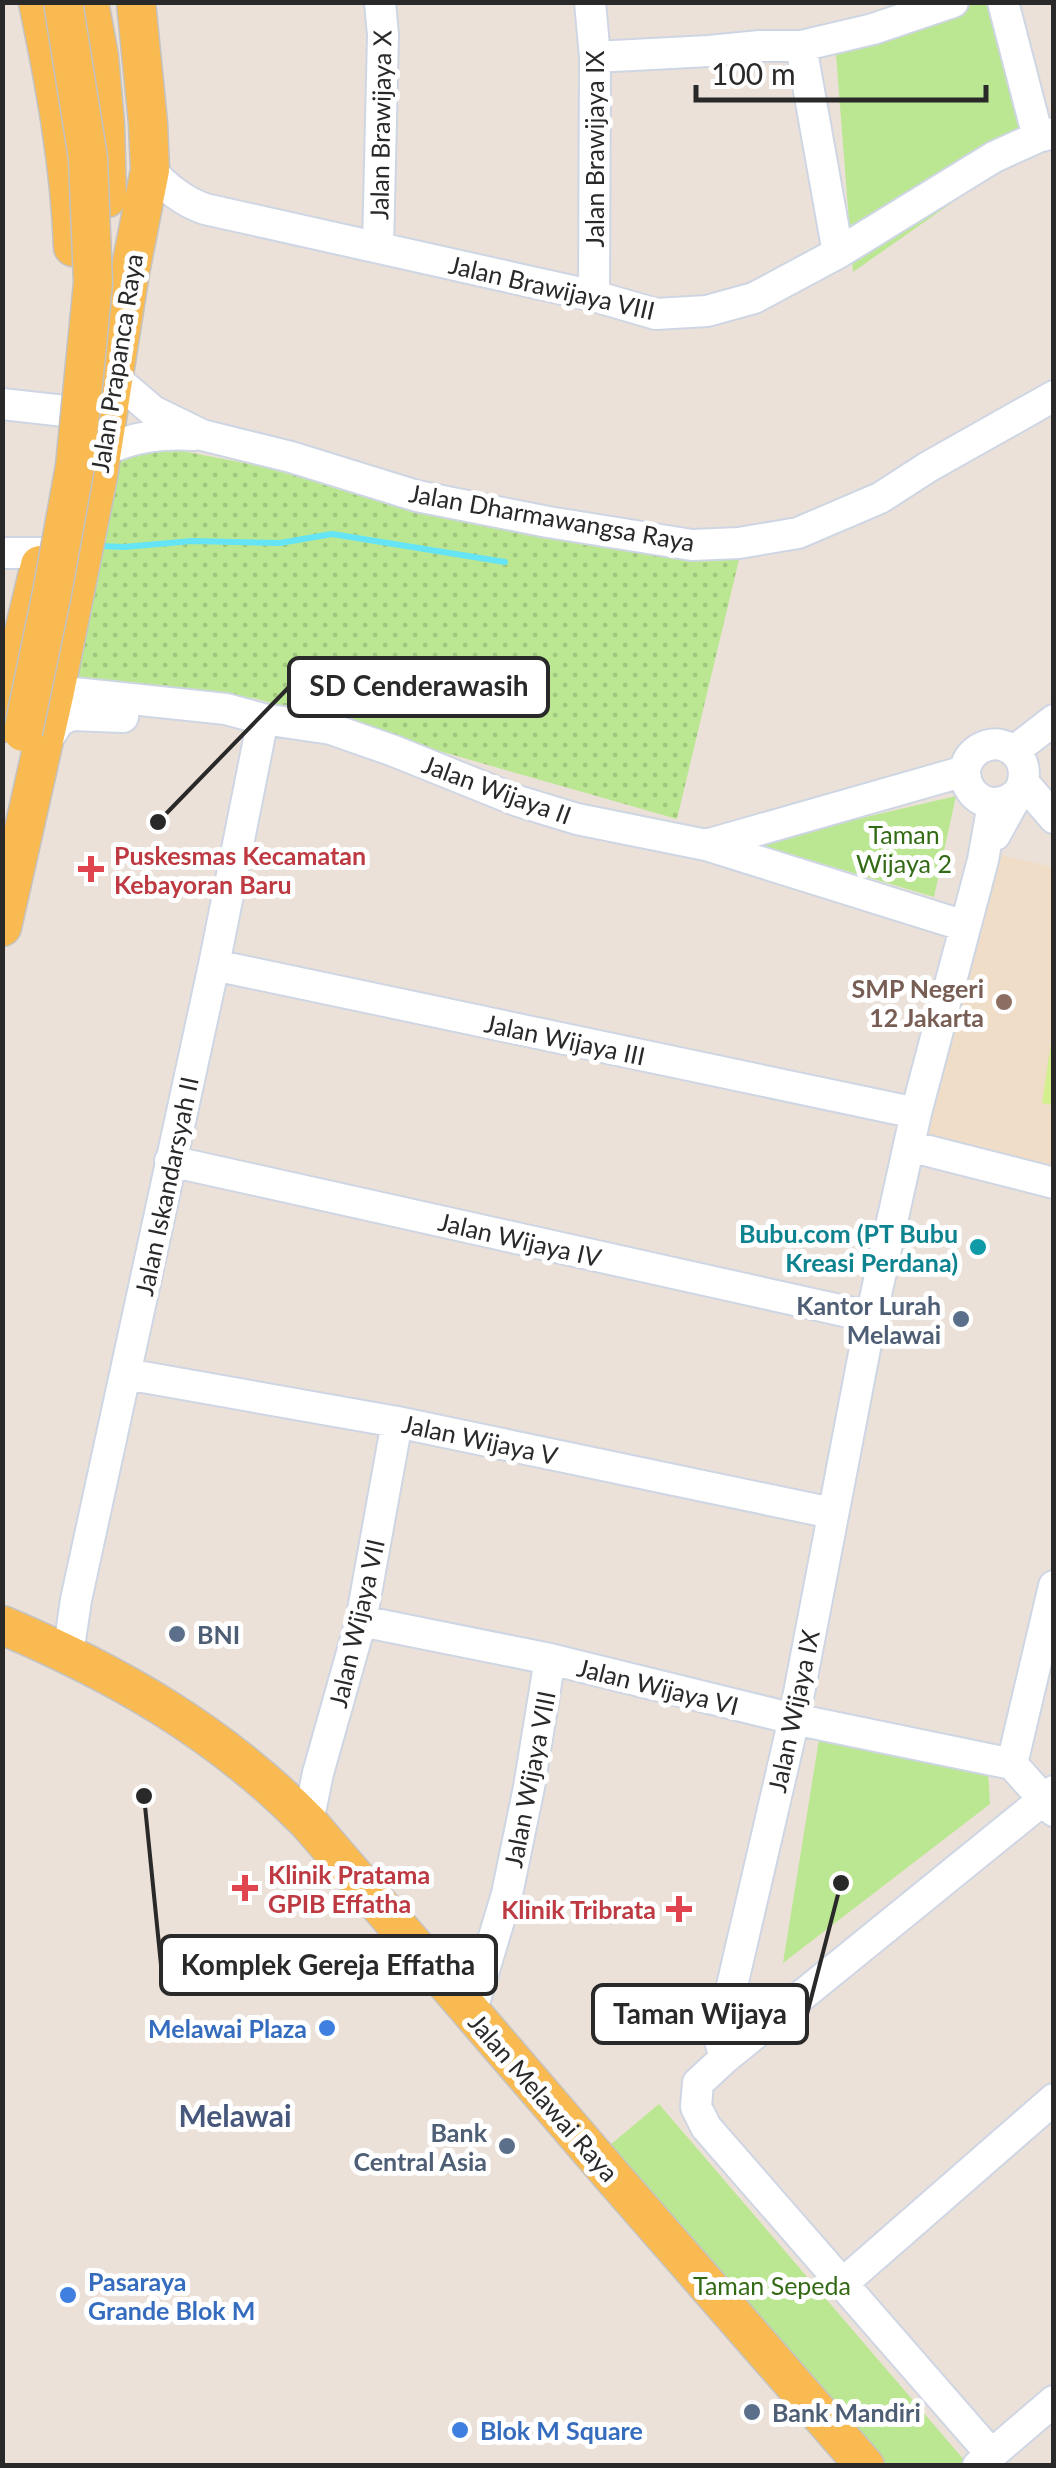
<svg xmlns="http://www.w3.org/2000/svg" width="1056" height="2468" viewBox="0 0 1056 2468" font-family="Lato,sans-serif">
	<defs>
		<pattern id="grass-dots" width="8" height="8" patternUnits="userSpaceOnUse" patternTransform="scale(2.5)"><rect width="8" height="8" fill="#bbe792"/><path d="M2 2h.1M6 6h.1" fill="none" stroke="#a1c67e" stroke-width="1.8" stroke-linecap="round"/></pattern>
	</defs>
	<rect width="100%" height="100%" fill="#ece1d9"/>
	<path fill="#efddc7" d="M992 853 1053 867V1170L922 1137Z"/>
	<path fill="url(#grass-dots)" d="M115 438 690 549 742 547 677 819 254 698 59 694Z"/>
	<path fill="#bbe792" d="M977 3H1017L1053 132 853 272 835 42Z
		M956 796 934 897 754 843Z
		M820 1733 988 1770 990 1804 783 1963Z
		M659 2104 965 2461 960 2465H885L610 2145Z"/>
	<path fill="#d4ef8d" d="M1051 1043H1054L1053 1105 1042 1103Z"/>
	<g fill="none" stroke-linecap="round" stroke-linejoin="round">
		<path stroke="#65e4f6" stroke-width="6" d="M99 546 124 547 192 541 280 543 332 534 505 562"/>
		<g stroke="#cfd6e3" stroke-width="34">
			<path id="minor" d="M590 2 595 57 594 296
				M1003 2 1038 137
				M801 46 838 253
				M595 57 709 51 760 46H801L873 29 953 2
				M150 170C166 187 182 201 205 209L594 296 656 314 707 311 754 298 838 253 994 157 1038 137 1054 133
				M378 247 383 35 380 2
				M113 377 153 411 202 435 291 457 417 496 548 522 692 545 739 543 798 533 880 498 928 467 1054 396
				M2 404 65 411
				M103 451C133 437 160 433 194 435
				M2 553H43
				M55 691 226 709 263 719 331 729 394 751 518 801 577 819 706 845 965 771
				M44 745 59 721 72 715 123 717
				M1014 751 1054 720
				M1024 783 1054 818
				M995 835 1021 788C1028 770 1022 750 1001 745 993 743 986 745 979 749 944 772 982 825 1018 793
				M706 845 965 926
				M214 965 916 1113
				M909 1146 1054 1183
				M170 1161 871 1317
				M126 1374 397 1422 832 1513
				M1054 1586 1012 1764 1054 1811
				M361 1621 550 1659 794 1719 1012 1764
				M68 1654 76 1600 214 965 263 719
				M308 1822 318 1773 361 1621 397 1422
				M471 2013 507 1894 529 1787 550 1659
				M725 2058 720 2041 722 2029 794 1719 871 1317 916 1113 983 860 993 804
				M842 2284 1054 2099
				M991 2454 706 2127 696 2107 698 2083 725 2058 1054 1791
				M978 2466 1054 2401"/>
		</g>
		<g stroke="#c3c3c3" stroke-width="41">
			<path id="major" d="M38 2C55 83 70 165 73 247
				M89 2 99 56 105 124 107 198
				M2 723 40 565
				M2 927 55 691 98 476 130 272 150 170 148 123 136 2
				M2 1625C118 1674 219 1732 308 1822L612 2176 865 2466"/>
		</g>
		<use href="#minor" stroke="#fff" stroke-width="30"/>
		<use href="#major" stroke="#f9ba52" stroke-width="38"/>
		<g stroke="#c3c3c3" stroke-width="41" stroke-linecap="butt">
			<path id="major-bridge" d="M23 732 52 593 75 466 93 283 88 158 63 2"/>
		</g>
		<use href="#major-bridge" stroke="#f9ba52" stroke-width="38"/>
	</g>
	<g fill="#e0444e" stroke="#fff" stroke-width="4">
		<path d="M86 854h10v10h10v10h-10v10h-10v-10h-10v-10h10z"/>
		<path d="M240 1873h10v10h10v10h-10v10h-10v-10h-10v-10h10z"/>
		<path d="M674 1894h10v10h10v10h-10v10h-10v-10h-10v-10h10z"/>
	</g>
	<circle fill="#8d6e63" stroke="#fff" stroke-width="4" cx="1004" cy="1002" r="10"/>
	<circle fill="#0f9aa8" stroke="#fff" stroke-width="4" cx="978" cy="1247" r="10"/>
	<g fill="#5c6f8a" stroke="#fff" stroke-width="4">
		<circle cx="961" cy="1319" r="10"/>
		<circle cx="177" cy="1634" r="10"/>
		<circle cx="507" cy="2146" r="10"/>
		<circle cx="752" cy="2412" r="10"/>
	</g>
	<g fill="#3f7fe0" stroke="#fff" stroke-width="4">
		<circle cx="327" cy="2028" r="10"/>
		<circle cx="68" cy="2295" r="10"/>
		<circle cx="460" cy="2430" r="10"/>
	</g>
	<g text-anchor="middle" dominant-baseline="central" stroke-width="10" stroke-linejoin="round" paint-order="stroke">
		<g font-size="25" fill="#292929" stroke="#fff">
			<text transform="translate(380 125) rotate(-89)">Jalan Brawijaya X</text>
			<text transform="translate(594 149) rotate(-90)">Jalan Brawijaya IX</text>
			<text transform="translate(552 287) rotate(13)">Jalan Brawijaya VIII</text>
			<text transform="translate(116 363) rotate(-81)">Jalan Prapanca Raya</text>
			<text transform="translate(552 517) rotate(10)">Jalan Dharmawangsa Raya</text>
			<text transform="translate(497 789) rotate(20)">Jalan Wijaya II</text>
			<text transform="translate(565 1039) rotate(12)">Jalan Wijaya III</text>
			<text transform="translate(166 1186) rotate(-78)">Jalan Iskandarsyah II</text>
			<text transform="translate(520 1239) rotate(13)">Jalan Wijaya IV</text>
			<text transform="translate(480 1439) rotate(12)">Jalan Wijaya V</text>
			<text transform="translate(356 1623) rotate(-77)">Jalan Wijaya VII</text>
			<text transform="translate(658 1686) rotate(14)">Jalan Wijaya VI</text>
			<text transform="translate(793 1711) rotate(-78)">Jalan Wijaya IX</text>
			<text transform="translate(529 1779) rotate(-79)">Jalan Wijaya VIII</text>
			<text transform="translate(544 2097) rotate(49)">Jalan Melawai Raya</text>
		</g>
		<g font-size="25" fill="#336a15" stroke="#fff">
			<text x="904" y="834">Taman<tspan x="904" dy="29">Wijaya 2</tspan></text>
			<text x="772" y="2285">Taman Sepeda</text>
		</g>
		<g font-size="25" font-weight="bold" fill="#be3a42" stroke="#fff" text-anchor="start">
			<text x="114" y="855">Puskesmas Kecamatan<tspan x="114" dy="29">Kebayoran Baru</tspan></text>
			<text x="268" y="1874">Klinik Pratama<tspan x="268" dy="29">GPIB Effatha</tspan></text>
			<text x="656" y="1909" text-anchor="end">Klinik Tribrata</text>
		</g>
		<g font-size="25" font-weight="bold" fill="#785e54" stroke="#fff" text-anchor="end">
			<text x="984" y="988">SMP Negeri<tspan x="984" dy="29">12 Jakarta</tspan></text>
		</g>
		<g font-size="25" font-weight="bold" fill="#0d838f" stroke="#fff" text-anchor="end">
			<text x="958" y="1233">Bubu.com (PT Bubu<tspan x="958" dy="29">Kreasi Perdana)</tspan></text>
		</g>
		<g font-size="25" font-weight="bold" fill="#4e5e75" stroke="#fff" text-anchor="end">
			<text x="941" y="1305">Kantor Lurah<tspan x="941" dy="29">Melawai</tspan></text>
			<text x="197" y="1634" text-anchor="start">BNI</text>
			<text x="487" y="2132">Bank<tspan x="487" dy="29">Central Asia</tspan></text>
			<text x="772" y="2412" text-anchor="start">Bank Mandiri</text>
		</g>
		<g font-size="25" font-weight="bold" fill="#366cbe" stroke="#fff" text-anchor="start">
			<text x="307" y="2028" text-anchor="end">Melawai Plaza</text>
			<text x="88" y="2281">Pasaraya<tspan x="88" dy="29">Grande Blok M</tspan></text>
			<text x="480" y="2430">Blok M Square</text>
		</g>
		<g font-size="30" font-weight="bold" fill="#47587c" stroke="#fff">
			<text x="235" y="2115">Melawai</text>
		</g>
	</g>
	<path fill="none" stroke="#292929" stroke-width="4" d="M158 822L289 687M144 1796L161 1965M841 1883L807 2014"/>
	<g fill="#292929" stroke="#fff" stroke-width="4">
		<circle cx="158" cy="822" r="10"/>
		<circle cx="144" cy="1796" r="10"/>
		<circle cx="841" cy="1883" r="10"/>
	</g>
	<g fill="#fff" stroke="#292929" stroke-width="4">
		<rect x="289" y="658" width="259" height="58" rx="10"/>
		<rect x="161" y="1936" width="335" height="58" rx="10"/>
		<rect x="593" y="1985" width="214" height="58" rx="10"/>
	</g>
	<g font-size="28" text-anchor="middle" font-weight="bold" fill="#292929">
		<text x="419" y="696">SD Cenderawasih</text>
		<text x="328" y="1975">Komplek Gereja Effatha</text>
		<text x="700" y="2024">Taman Wijaya</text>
	</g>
	<rect width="1056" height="2468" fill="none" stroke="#292929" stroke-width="10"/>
	<path d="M696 85v15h290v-15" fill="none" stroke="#292929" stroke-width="5"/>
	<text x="711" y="85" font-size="30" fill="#292929" stroke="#ffffff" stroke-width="8" paint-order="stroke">100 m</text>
</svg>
